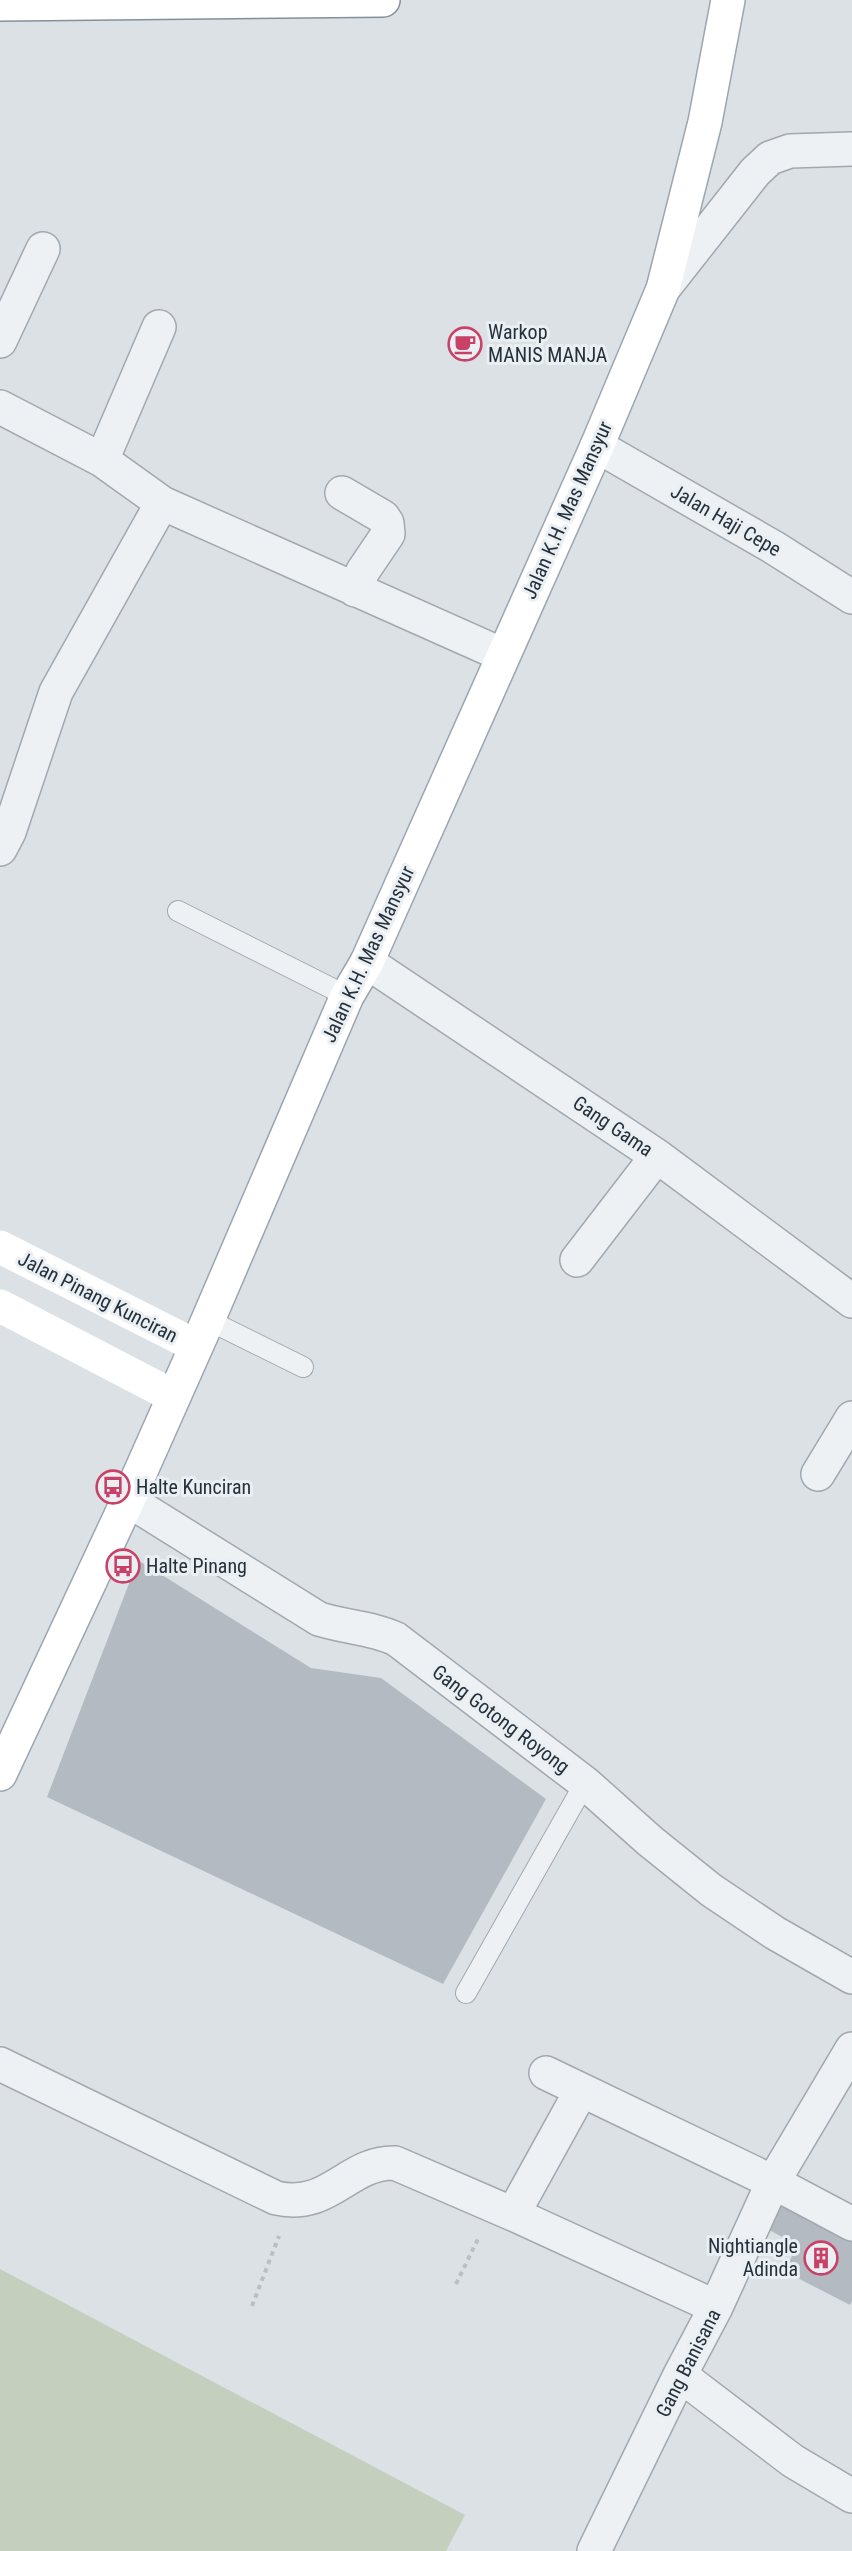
<svg xmlns="http://www.w3.org/2000/svg" width="852" height="2551" viewBox="0 0 852 2551" font-family="'Roboto Condensed',sans-serif">
	<rect width="100%" height="100%" fill="#dbe1e5"/>
	<path fill="#c4cfbd" d="M0 2269 465 2515 446 2551H0Z"/>
	<path fill="#b3bac2" d="M138 1560 311 1668 381 1678 546 1799 443 1984 47 1797Z
		M781 2200 852 2237V2301L850 2305 784 2271 798 2245 765 2228Z"/>
	<g fill="none" stroke-linecap="round" stroke-linejoin="round">
		<g stroke="#a1a8af" stroke-width="22">
			<path id="service" d="M178 911 347 996
				M208 1320 303 1367
				M466 1993 585 1783"/>
		</g>
		<g stroke="#a1a8af" stroke-width="36">
			<path id="minor" d="M663 289 755 172 770 158 790 151 852 149
				M0 341 43 249
				M0 407 102 460 162 503 503 655
				M597 446 773 547 852 597
				M102 460 159 327
				M342 493 383 517 387 523 388 534 363 571 355 590
				M0 849 9 832 56 692 162 503
				M367 962 657 1156 852 1301
				M577 1260 657 1156
				M818 1474 852 1418
				M128 1500 319 1619C344 1627 373 1628 396 1639L585 1783 650 1841 711 1890 775 1933 852 1977
				M0 2064 276 2198C331 2210 347 2162 395 2163L513 2214 716 2307
				M546 2073 773 2182 852 2224
				M513 2214 581 2091
				M680 2375 793 2461 852 2496
				M594 2551 680 2375 716 2307 773 2182 852 2049"/>
		</g>
		<g stroke="#9ba6b1" stroke-width="36">
			<path id="primary" d="M0 1774 128 1500 208 1320 347 996 367 962 597 446 663 289 705 122 728 0"/>
		</g>
		<g stroke="#83909c" stroke-width="36">
			<path id="motorway" d="M0 4 383 0"/>
		</g>
		<path stroke="#babfc4" stroke-width="4" stroke-dasharray="4.5 4.5" stroke-linecap="butt" d="M456 2284 478 2239
			M252 2306 279 2236"/>
		<use href="#service" stroke="#eef1f4" stroke-width="20"/>
		<use href="#minor" stroke="#eef1f4" stroke-width="33"/>
		<path stroke="#fff" stroke-width="33" d="M0 1247 196 1346
			M0 1306 173 1396"/>
		<use href="#primary" stroke="#fff" stroke-width="33"/>
		<use href="#motorway" stroke="#fff" stroke-width="33"/>
	</g>
	<defs>
		<g id="cafe-ring" transform="scale(1.725)"><circle r="9.5" fill="#eaeff3" stroke="#ca4167" stroke-width="1.5"/><path d="M-5.5-4.5H6V0H3Q3 3.5 0 3.5H-2.5Q-5.5 3.5-5.5 0ZM3-3.2v2h1.7v-2ZM-6 4.5H4V6H-6Z" fill="#ca4167"/></g>
		<g id="bus-ring" transform="scale(1.725)"><circle r="9.5" fill="#eaeff3" stroke="#ca4167" stroke-width="1.5"/><path d="M-5-6H5V4H4V6H2V4H-2V6H-4V4H-5ZM-3.5-4V0h7V-4ZM-3.5 1.2v1.5H-2V1.2ZM2 1.2v1.5H3.5V1.2Z" fill="#ca4167"/></g>
		<g id="building-ring" transform="scale(1.725)"><circle r="9.5" fill="#eaeff3" stroke="#ca4167" stroke-width="1.5"/><path d="M-4-6H4V6H1V3H-1V6H-4ZM-2.5-4.3h1.7v1.8h-1.7ZM.8-4.3h1.7v1.8H.8ZM-2.5-1h1.7V.8h-1.7ZM.8-1h1.7V.8H.8Z" fill="#ca4167"/></g>
	</defs>
	<g fill-rule="evenodd">
		<use href="#cafe-ring" x="465" y="344"/>
		<use href="#bus-ring" x="113" y="1487"/>
		<use href="#bus-ring" x="123" y="1566"/>
		<use href="#building-ring" x="821" y="2258"/>
	</g>
	<g text-anchor="middle" dominant-baseline="central" stroke-width="6" stroke-linejoin="round" paint-order="stroke">
		<g font-size="20" fill="#26303b" stroke="#eaeff3" text-anchor="start">
			<text x="488" y="332">Warkop<tspan x="488" dy="23">MANIS MANJA</tspan></text>
			<text x="136" y="1487">Halte Kunciran</text>
			<text x="146" y="1566">Halte Pinang</text>
			<text x="798" y="2246" text-anchor="end">Nightiangle<tspan x="798" dy="23">Adinda</tspan></text>
		</g>
		<g font-size="20" fill="#26303b" stroke="#eaeff3">
			<text transform="translate(567 510) rotate(-66)">Jalan K.H. Mas Mansyur</text>
			<text transform="translate(726 520) rotate(30)">Jalan Haji Cepe</text>
			<text transform="translate(368 954) rotate(-65)">Jalan K.H. Mas Mansyur</text>
			<text transform="translate(613 1126) rotate(34)">Gang Gama</text>
			<text transform="translate(98 1297) rotate(27)">Jalan Pinang Kunciran</text>
			<text transform="translate(501 1719) rotate(37)">Gang Gotong Royong</text>
			<text transform="translate(688 2363) rotate(-63)">Gang Banisana</text>
		</g>
	</g>
</svg>
